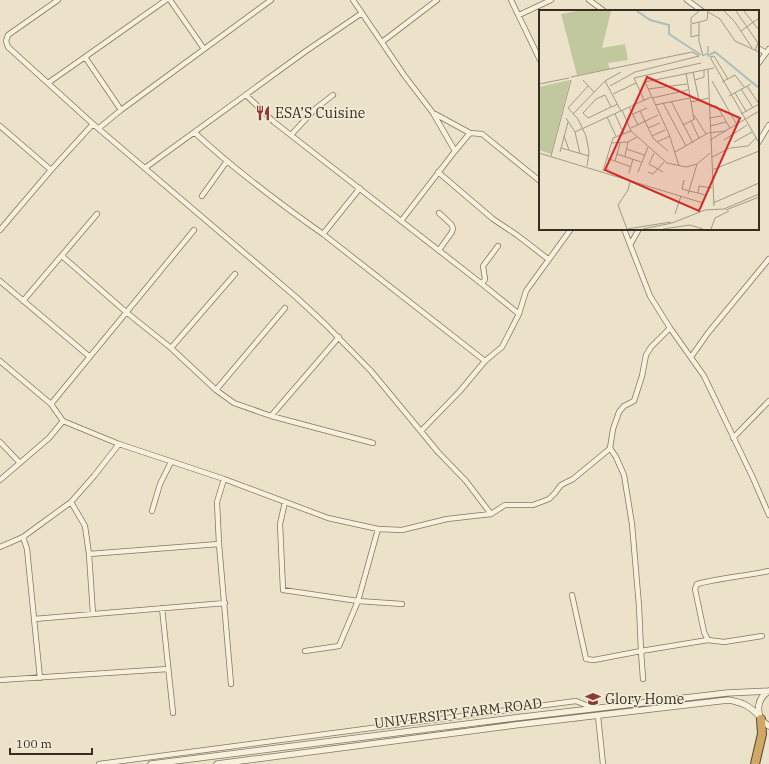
<svg xmlns="http://www.w3.org/2000/svg" width="769" height="764" viewBox="0 0 769 764" font-family="'IBM Plex Serif',serif">
	<rect width="100%" height="100%" fill="#ebe2c9"/>
	<g fill="none" stroke-linecap="round" stroke-linejoin="round">
		<g stroke="#857660" stroke-width="6">
			<path id="minor" d="M58 0 8 35 6 41 8 47 93 124 296 297 325 324 371 371 438 452 466 481 491 514
				M170 0 204 49
				M353 0 404 75 433 113 455 151
				M511 0 540 60
				M589 0 604 11
				M687 0 702 11
				M519 15 551 0
				M382 42 437 0
				M758 48 766 53
				M85 57 121 110
				M758 64 769 49
				M48 83 166 0
				M246 95 274 122 482 284 519 314
				M435 114 470 133 482 134 540 181
				M0 126 51 170
				M99 128 121 110 271 0
				M195 133C235 170 279 203 323 234L485 361
				M291 135 315 109 333 95
				M758 143 769 125
				M145 168 306 51 362 13
				M438 172 493 219 517 235 548 259
				M202 196 227 161
				M401 221 455 151 470 133
				M624 229 650 296 670 328 704 376 753 478 769 515
				M0 230 51 170 93 124
				M323 234 360 188
				M630 245 639 229
				M439 250 452 232 453 228 451 224 439 213
				M62 256 126 312 171 348 216 390 234 403 271 416 373 443
				M0 281 90 357
				M482 284 485 279 483 266 498 246
				M23 301 97 214
				M171 348 235 274
				M691 357 708 333 769 259
				M0 361 51 404 63 421 119 444 224 479 328 518 378 529 402 530 447 519 491 514 505 505H533L549 499 555 493 561 485 573 479 607 451 610 448 613 429 619 412 624 406 634 401 642 376 646 355 651 347 670 328
				M216 390 285 308
				M51 404 194 230
				M271 416 339 337
				M421 431 460 391 485 361 502 347 519 314 526 291 571 229
				M733 438 769 401
				M0 442 20 463
				M610 448 616 457 624 475 632 524 639 606 641 651 708 640
				M224 479 217 502 219 544 231 684
				M0 480 49 438 63 421
				M71 502 85 526 89 554 93 614
				M285 502 280 524 283 590 358 601 402 604
				M152 511 160 484 171 462
				M23 537 27 549 40 678
				M0 547 23 537 71 502 94 476 119 444
				M89 554 219 544
				M572 595 586 659 594 660 641 651 643 679
				M162 608 173 713
				M34 619 225 603
				M762 636 724 642 708 640 704 632 695 589 697 584C721 578 745 576 769 571
				M305 651 339 646 358 601 378 529
				M0 680 168 669
				M598 716 603 764
				M99 764 576 701 593 708"/>
		</g>
		<g stroke="#857660" stroke-width="7">
			<path id="tertiary" d="M769 691C755 700 755 718 769 726
				M151 764 514 718 727 693 769 691
				M217 764 515 725 728 700C742 702 750 706 759 716"/>
		</g>
		<g stroke="#544433" stroke-width="10">
			<path id="motorway" d="M755 764 762 734 761 719"/>
		</g>
		<use href="#minor" stroke="#f6f0dc" stroke-width="4.5"/>
		<use href="#tertiary" stroke="#f6f0dc" stroke-width="5.5"/>
		<use href="#motorway" stroke="#d0a764" stroke-width="8"/>
	</g>
	<defs>
		<g id="restaurant-bare" transform="scale(1.2)"><path d="M-5-6h1v4h1v-4h1v4h1v-4h1v5L-1.5 .5V6h-2V.5L-5-1ZM5-6V6H3V1.5H1.5Q1.5-4 5-6Z" fill="#8e3a35" stroke="#f3edd8" stroke-width="2.5" paint-order="stroke"/></g>
		<g id="school-bare" transform="scale(1.2)"><path d="M0-5L7-2L0 1L-7-2ZM-4 1L0 2.5L4 1V4Q0 6-4 4Z" fill="#8e3a35" stroke="#f3edd8" stroke-width="2.5" paint-order="stroke"/></g>
	</defs>
	<g fill-rule="evenodd">
		<use href="#restaurant-bare" x="263" y="113"/>
		<use href="#school-bare" x="593" y="699"/>
	</g>
	<g text-anchor="middle" dominant-baseline="central" stroke-width="3" stroke-linejoin="round" paint-order="stroke">
		<g font-size="14" fill="#372d22" stroke="#f3edd8" text-anchor="start">
			<text x="275" y="113">ESA’S Cuisine</text>
			<text x="605" y="699">Glory Home</text>
		</g>
		<g font-size="14" fill="#372d22" stroke="#f3edd8">
			<text transform="translate(458 713) rotate(-7)">UNIVERSITY FARM ROAD</text>
		</g>
	</g>
	<g transform="translate(539 10)">
		<rect width="220" height="220" fill="#ebe2c9"/>
		<path d="M38 1H72L63 38 86 34 89 50 69 53 71 59 38 65 22 4ZM31 70 12 144 0 140V77Z" fill="#c1c89e"/>
		<path fill="none" stroke="#aabfba" stroke-width="2" d="M98 1 111 10 130 15V24L162 45M168 46 176 42 220 78"/>
		<path fill="none" stroke="#a39a86" stroke-width="1" d="M185 1 196 12 213 38M197 1 219 33 216 40M205 1 220 20M169 2 181 9 196 31 220 42M160 12V31L164 46 169 43V36M152 13V8L160 1M202 21 220 8M160 25 152 27V14L168 10 169 1M169 59 175 196M154 62 160 90M147 63 155 110M32 67 153 42 160 46 96 62 71 76M189 69 175 46 171 47 220 133M44 70 55 82M156 70 165 67V60M66 71 82 101M173 71 198 115M183 72 196 65 205 77M0 74 30 68M109 79 148 74M202 79 214 98M196 83 207 101M74 84 97 73M190 86 212 74M113 88 149 80M105 90 95 68 162 53M132 91 154 133M152 92 170 88M124 93 147 136M116 95 151 88M72 97 66 85 57 89 44 103 49 108 72 97 79 94M90 97 99 115M170 97 178 96 191 118M83 100 92 121 128 153 147 157 158 154 171 143M101 101 114 128 129 141M34 104 66 71 82 62M76 104 85 124M94 104 108 98M202 104 220 94 208 76M155 105 167 124M68 107 77 126M27 108 36 122 41 144M170 108 183 106M152 111 160 128M144 115 156 109M171 116 187 112M92 118 119 105M109 118 121 113M36 122 112 87M25 126 30 140M113 126 126 120M171 130 220 101M185 130 208 115M118 132 131 126M195 132 213 122M73 133 89 132 98 127M22 138 50 146M88 139 105 145M21 142 29 112M136 142 169 123 187 121M0 143 164 193M115 143 110 154 124 162M78 144 102 152M12 146 32 70M86 146 89 132M173 147 191 138 209 136 217 128M68 148 92 157M76 151 81 133M158 154 150 181 159 183M48 156 50 142 47 126 39 109 29 98 49 76M140 156 130 124 106 72 175 58M173 160 220 141M64 161 74 128 92 121M99 162 109 137M109 162 114 164 125 152M90 163 94 149M145 170 143 179 150 181 149 184M166 185 159 183 160 176 173 178M174 193 220 173M187 200 220 187M136 204 142 186M88 219 79 195 89 180 91 171M88 219 132 212M104 219 133 213 166 200 185 199 220 184M124 219 151 215 164 219M172 219 176 208 190 201"/>
		<path fill="#d62828" fill-opacity="0.15" stroke="#d62828" stroke-width="2" d="M108 67 201 108 160 201 66 160Z"/>
		<rect width="220" height="220" fill="none" stroke="#372d22" stroke-width="2"/>
	</g>
	<path d="M10 748v6h82v-6" fill="none" stroke="#372d22" stroke-width="2"/>
	<text x="16" y="748" font-size="12" fill="#372d22" stroke="#f3edd8" stroke-width="3" paint-order="stroke">100 m</text>
</svg>
